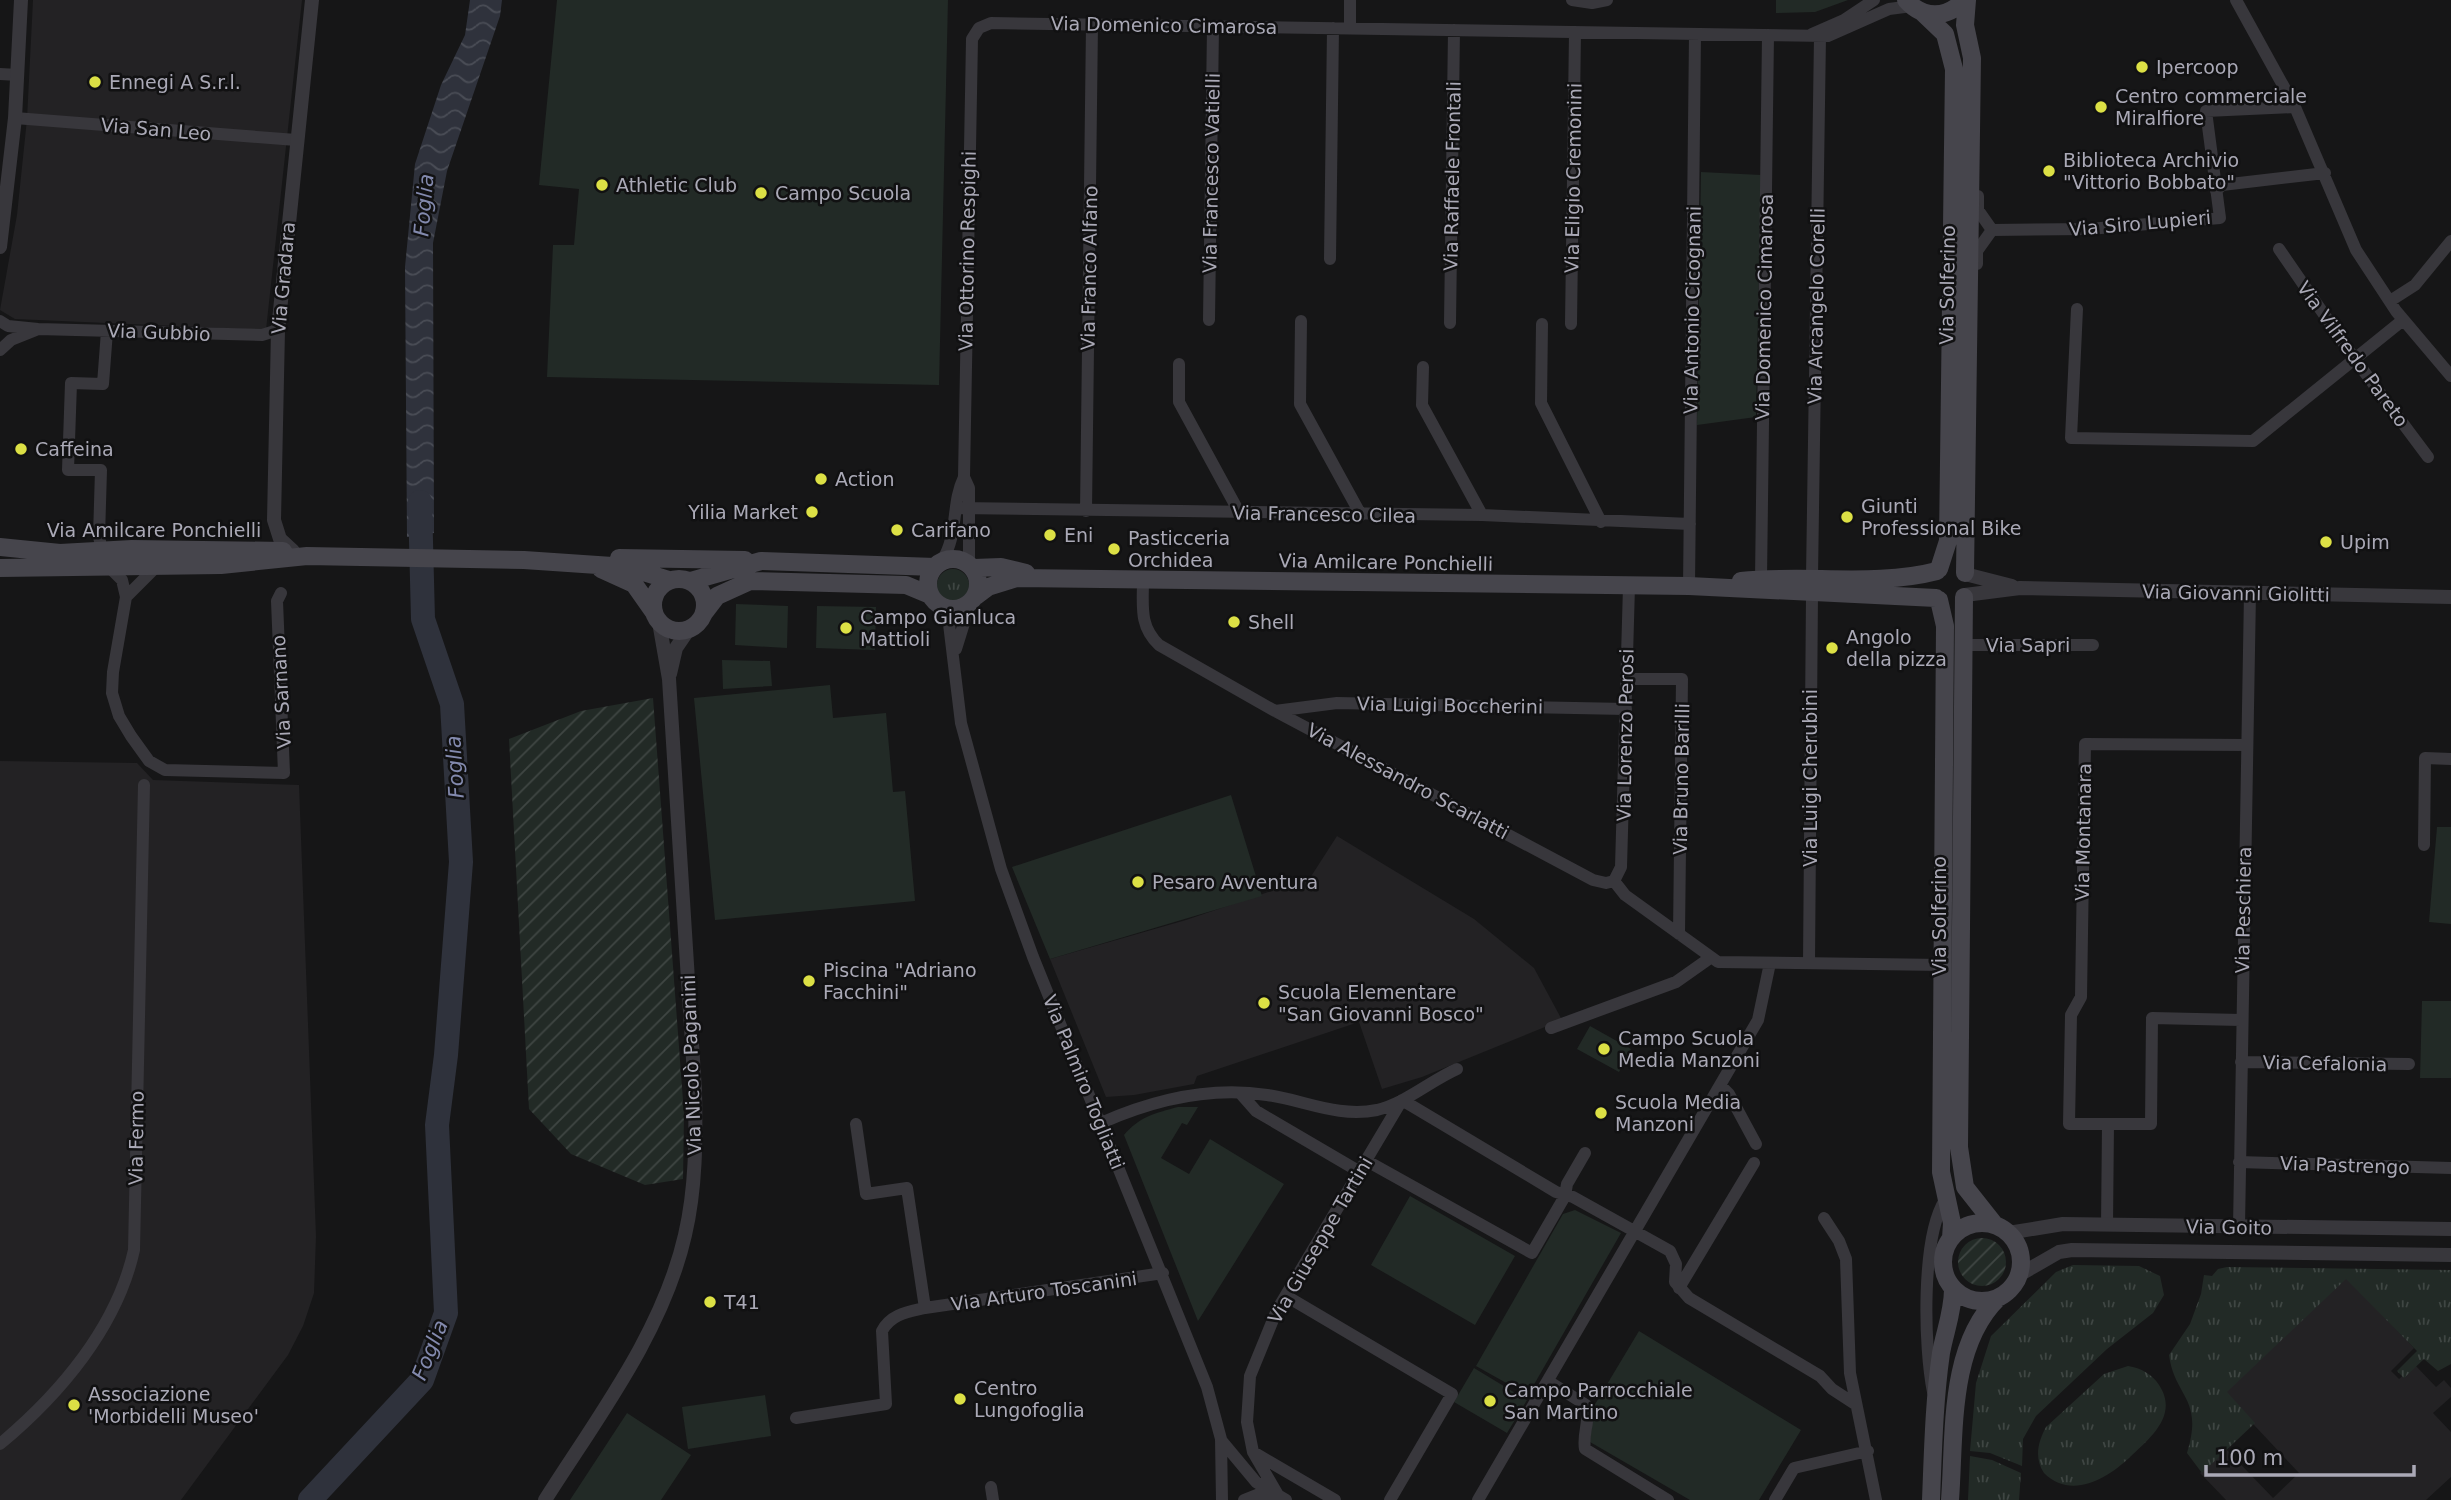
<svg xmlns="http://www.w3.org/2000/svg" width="2451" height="1500" viewBox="0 0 2451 1500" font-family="'DejaVu Sans',sans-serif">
	<defs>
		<pattern id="grass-tufts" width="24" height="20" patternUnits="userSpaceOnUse" patternTransform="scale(1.75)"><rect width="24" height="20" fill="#222a26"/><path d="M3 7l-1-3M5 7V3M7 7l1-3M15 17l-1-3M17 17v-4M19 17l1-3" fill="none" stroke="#3f4643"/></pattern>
		<pattern id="garden-furrows" width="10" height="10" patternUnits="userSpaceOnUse" patternTransform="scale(1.75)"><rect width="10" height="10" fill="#222a26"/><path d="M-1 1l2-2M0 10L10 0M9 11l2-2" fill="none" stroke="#3f4643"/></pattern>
		<pattern id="water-waves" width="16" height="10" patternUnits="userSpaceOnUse" patternTransform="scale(1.75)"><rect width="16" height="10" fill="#2f323c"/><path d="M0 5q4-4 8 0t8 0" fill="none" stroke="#4a4d56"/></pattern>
	</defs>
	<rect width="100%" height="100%" fill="#161617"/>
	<path fill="#232224" d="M33 0H302L266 330 15 319 0 310 17 215 27 119Z
		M0 761 137 763 153 780 299 785 316 1236 314 1293 303 1326 288 1355 181 1500H0Z
		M1337 836 1474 919 1534 968 1562 1020 1422 1077 1382 1089 1359 1022 1197 1076 1194 1084 1134 1095 1106 1097 1050 959 1186 920 1310 878Z
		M2346 1277 2414 1348 2391 1371 2399 1379 2415 1365 2436 1387 2444 1380 2451 1388V1397L2433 1413 2451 1432V1477L2426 1500H2226L2200 1473 2226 1449 2273 1498 2299 1473 2224 1393Z"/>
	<path fill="url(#grass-tufts)" d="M937 585a16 16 0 1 1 32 0a16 16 0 1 1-32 0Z
		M2073 1265 2139 1266 2160 1276 2164 1295 2153 1313 2107 1349 2036 1416 2023 1439 2022 1466 1990 1453 1970 1451 1976 1383 1991 1336 2056 1272Z
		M2227 1267 2451 1270V1364L2438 1371 2424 1359 2404 1378 2397 1371 2417 1351 2346 1279 2227 1392 2255 1423 2202 1473 2187 1453C2204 1398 2175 1398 2169 1355L2190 1324 2201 1294 2204 1275 2212 1276 2218 1269Z
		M2128 1366C2141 1368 2152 1374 2159 1385 2179 1415 2150 1438 2130 1457 2107 1479 2071 1500 2044 1473 2034 1458 2038 1442 2046 1427L2104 1374Z
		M1970 1456 1992 1460 2021 1473 2019 1500H1968Z"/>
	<path fill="#222a26" d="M557 0H948L939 385 547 377 553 245H574L579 189 539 185Z
		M1776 0H1848L1815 12 1776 13Z
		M1701 172 1761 175 1756 417 1697 425Z
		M736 604 788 606 787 648 735 645Z
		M817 606 876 607 875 650 816 648Z
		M722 660 770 661 772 686 723 689Z
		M830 685 833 718 886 713 893 792 905 791 915 901 715 920 694 698Z
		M1231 795 1262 896 1050 959 1012 867Z
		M2437 827H2451V924L2429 922Z
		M2422 1001H2451V1078H2420Z
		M1590 1026 1631 1049 1619 1072 1577 1049Z
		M1178 1107H1198L1187 1125 1182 1123 1161 1158 1189 1174 1210 1139 1284 1184 1198 1321 1124 1135C1139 1117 1155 1113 1178 1107Z
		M1410 1196 1515 1256 1475 1325 1371 1265Z
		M1575 1210 1621 1233 1528 1395 1476 1366 1563 1214Z
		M1639 1331 1801 1430 1759 1500H1690L1590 1442 1594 1406Z
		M1474 1368 1527 1400 1507 1433 1454 1402Z
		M765 1395 771 1436 688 1449 682 1407Z
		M627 1413 691 1455 661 1500H570Z"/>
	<path fill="url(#garden-furrows)" d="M653 698 684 1114 683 1179 645 1185 571 1154 529 1109 509 739 581 711Z
		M1958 1262a24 24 0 1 1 48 0a24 24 0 1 1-48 0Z"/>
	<path fill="url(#water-waves)" d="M470 0H502L500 16 447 171 433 243 434 533 407 537 405 267 415 164 441 85 465 35Z"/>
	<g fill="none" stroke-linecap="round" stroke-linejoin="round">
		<path stroke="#2f323c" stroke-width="24" d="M310 1500 422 1380 446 1313 437 1125 446 1055 461 862 452 704 423 619 420 502"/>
		<path stroke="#38373c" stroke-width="12" d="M1572 0 1592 3 1607 0
			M2236 0 2295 107 2356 250 2396 311 2451 376
			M1350 28V0
			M1812 34 1844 20 1874 0
			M0 74 18 75
			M15 118 296 140
			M2216 191 2222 185 2325 173
			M1978 196V210L1992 230
			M2279 249 2354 358 2428 457
			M1330 259 1333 28
			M1977 264V251L1992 230 2089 229 2220 218 2206 111 2295 107
			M2390 301 2415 285 2451 241
			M2077 309 2071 438 2253 441 2403 320
			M1209 320 1213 26
			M0 321 8 326 38 329 262 335 278 330
			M1301 321 1300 404 1361 515
			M1450 323 1454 30
			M1542 324 1541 403 1601 522
			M1571 324 1575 32
			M0 350 11 340 36 330
			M1179 364V402L1239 512
			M1423 367 1422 405 1482 515
			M964 477 969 488V564
			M957 508 1482 515 1690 524
			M1086 511 1092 24
			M102 550 99 537 101 470H68L71 383 103 384 107 331
			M942 561C959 533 951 504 964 477L972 39 979 28 991 23 1828 36 1889 9 1912 6
			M107 565 122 580 126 597
			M158 565 126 597 113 672 112 693 119 716 131 736 149 761 165 770 284 773 277 601 281 593
			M1812 577 1820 36
			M1761 579 1768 35
			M1143 580C1143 606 1139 626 1159 645L1275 711 1593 880 1606 883 1614 881
			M1689 586 1695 34
			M940 606 949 624 961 723 1001 869 1033 957 1207 1387 1221 1439 1222 1500
			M1963 645H2093
			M956 649 970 604
			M1626 679H1682L1679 934
			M1275 711 1337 703 1626 709
			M2424 845 2425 758 2451 759
			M1614 881 1625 895 1718 962 1943 965
			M1614 881 1621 867 1629 586
			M1809 963 1812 594
			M2241 1020 2152 1018 2151 1124H2069L2071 1015 2081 997 2085 744 2247 745
			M1551 1028 1676 982 1710 958
			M2241 1062 2409 1064
			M1721 1086 1729 1094 1756 1144
			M1241 1094 1256 1111 1360 1172
			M1402 1100 1556 1192 1573 1197 1670 1251 1676 1264 1675 1282 1689 1298 1820 1376 1832 1389 1855 1404
			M1101 1123C1153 1100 1209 1086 1267 1095 1304 1100 1338 1118 1377 1110 1406 1103 1430 1081 1457 1069
			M856 1124 866 1194 907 1188 925 1308 1163 1273
			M1367 1161 1532 1253 1565 1196 1567 1184 1585 1153
			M2239 1162 2451 1168
			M1824 1218 1839 1241 1846 1259 1850 1373 1876 1500
			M2107 1225 2108 1124
			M2239 1227 2250 593
			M1679 1288 1754 1163
			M1286 1296 1452 1394 1390 1500
			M1548 1381 1586 1405C1591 1420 1582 1433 1585 1449L1668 1500
			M1933 1392C1924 1348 1921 1238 1945 1200
			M796 1418 886 1404 882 1331C891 1314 908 1312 925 1308
			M1221 1440 1256 1482 1286 1500
			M0 1444C60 1394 117 1327 134 1250L144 785
			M1253 1452 1335 1500
			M991 1487 993 1500
			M1278 1495 1253 1452 1247 1422 1250 1376 1277 1310 1402 1100
			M1244 1500 1259 1494 1275 1495
			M1478 1500 1758 1020 1770 963
			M1775 1500 1794 1468 1868 1451"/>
		<path stroke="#38373c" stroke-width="14" d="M0 247 15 118 21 0
			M293 551 280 539 274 520 278 330 312 0
			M1965 574 2012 586
			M1965 595 2020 588 2451 597
			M670 674 676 648 689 629
			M2008 1233 2063 1224 2451 1229
			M2019 1275 2059 1252 2072 1250 2451 1255
			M545 1500C597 1418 663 1332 685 1235 696 1188 696 1140 695 1091L669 679 659 622"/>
		<path stroke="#46454c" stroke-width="18" d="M1906 0C1923 19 1947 19 1964 0
			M1923 13 1945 34 1954 69 1948 541 1939 569
			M0 547 60 553 132 549 283 551
			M619 558 745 560
			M928 584a25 25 0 1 1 50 0a25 25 0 1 1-50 0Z
			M0 568 221 565 307 556 524 560 627 567 669 580
			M974 568 1001 567 1026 573
			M601 569 634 584 653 611
			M1965 573 1972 58 1965 25 1967 0
			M653 605a26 26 0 1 1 52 0a26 26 0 1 1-52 0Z
			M691 581 761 561 935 567
			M1741 581C1805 574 1876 587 1937 571
			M976 596 988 587 1017 578 1689 586 1936 598
			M1964 597 1959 1147 1965 1187 1995 1225
			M1939 600 1945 626 1941 1172 1952 1223 1951 1238
			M704 613 717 596 750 581 906 585 930 595
			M1943 1262a39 39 0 1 1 78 0a39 39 0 1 1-78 0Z
			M1931 1500C1933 1451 1934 1402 1941 1353 1945 1331 1953 1312 1953 1289
			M1950 1500C1955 1434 1948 1347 1998 1298"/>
	</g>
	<g fill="#dce045" stroke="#111112" stroke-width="2.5">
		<circle cx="2142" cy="67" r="7"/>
		<circle cx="95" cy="82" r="7"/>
		<circle cx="2101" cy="107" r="7"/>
		<circle cx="2049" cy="171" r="7"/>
		<circle cx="602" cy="185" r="7"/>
		<circle cx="761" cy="193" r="7"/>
		<circle cx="21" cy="449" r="7"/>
		<circle cx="821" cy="479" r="7"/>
		<circle cx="812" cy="512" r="7"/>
		<circle cx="1847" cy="517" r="7"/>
		<circle cx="897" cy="530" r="7"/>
		<circle cx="1050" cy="535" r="7"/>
		<circle cx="2326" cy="542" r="7"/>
		<circle cx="1114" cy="549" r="7"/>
		<circle cx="1234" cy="622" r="7"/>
		<circle cx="846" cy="628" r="7"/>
		<circle cx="1832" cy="648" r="7"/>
		<circle cx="1138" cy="882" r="7"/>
		<circle cx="809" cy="981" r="7"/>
		<circle cx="1264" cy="1003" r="7"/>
		<circle cx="1604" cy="1049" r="7"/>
		<circle cx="1601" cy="1113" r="7"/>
		<circle cx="710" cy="1302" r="7"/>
		<circle cx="960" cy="1399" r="7"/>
		<circle cx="1490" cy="1401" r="7"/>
		<circle cx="74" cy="1405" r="7"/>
	</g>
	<g text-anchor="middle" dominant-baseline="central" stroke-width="5" stroke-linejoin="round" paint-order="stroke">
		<g font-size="19" fill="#aaa9b6" stroke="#111112">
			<text transform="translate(1164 25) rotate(1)">Via Domenico Cimarosa</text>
			<text transform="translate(156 129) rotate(5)">Via San Leo</text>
			<text transform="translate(1211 173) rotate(-89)">Via Francesco Vatielli</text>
			<text transform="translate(1452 176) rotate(-89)">Via Raffaele Frontali</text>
			<text transform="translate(1573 178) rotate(-89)">Via Eligio Cremonini</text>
			<text transform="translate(2140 223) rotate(-5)">Via Siro Lupieri</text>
			<text transform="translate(967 251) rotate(-89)">Via Ottorino Respighi</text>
			<text transform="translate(1089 268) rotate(-89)">Via Franco Alfano</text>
			<text transform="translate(283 278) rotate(-85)">Via Gradara</text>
			<text transform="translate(1947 285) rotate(-89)">Via Solferino</text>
			<text transform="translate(1816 306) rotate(-89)">Via Arcangelo Corelli</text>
			<text transform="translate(1764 307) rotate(-89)">Via Domenico Cimarosa</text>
			<text transform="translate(1692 310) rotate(-89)">Via Antonio Cicognani</text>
			<text transform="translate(159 332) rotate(2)">Via Gubbio</text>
			<text transform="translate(2353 354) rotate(54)">Via Vilfredo Pareto</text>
			<text transform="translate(1324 514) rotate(1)">Via Francesco Cilea</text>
			<text x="154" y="530">Via Amilcare Ponchielli</text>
			<text transform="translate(1386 562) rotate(1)">Via Amilcare Ponchielli</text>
			<text transform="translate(2236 593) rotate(1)">Via Giovanni Giolitti</text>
			<text x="2028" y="645">Via Sapri</text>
			<text transform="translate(281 692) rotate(-93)">Via Sarnano</text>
			<text transform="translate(1450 705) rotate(1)">Via Luigi Boccherini</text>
			<text transform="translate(1625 735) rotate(-89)">Via Lorenzo Perosi</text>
			<text transform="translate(1810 778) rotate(-90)">Via Luigi Cherubini</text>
			<text transform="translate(1681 779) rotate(-89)">Via Bruno Barilli</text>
			<text transform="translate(1408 781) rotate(28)">Via Alessandro Scarlatti</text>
			<text transform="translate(2083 832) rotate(-89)">Via Montanara</text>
			<text transform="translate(2243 910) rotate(-89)">Via Peschiera</text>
			<text transform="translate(1939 916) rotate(-90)">Via Solferino</text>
			<text transform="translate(2325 1063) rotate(1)">Via Cefalonia</text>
			<text transform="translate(691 1065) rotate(-92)">Via Nicolò Paganini</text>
			<text transform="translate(1084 1082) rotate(68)">Via Palmiro Togliatti</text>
			<text transform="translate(136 1138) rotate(-89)">Via Fermo</text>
			<text transform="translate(2345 1165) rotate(2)">Via Pastrengo</text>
			<text transform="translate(2229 1227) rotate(1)">Via Goito</text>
			<text transform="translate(1320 1240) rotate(-60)">Via Giuseppe Tartini</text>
			<text transform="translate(1044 1291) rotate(-8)">Via Arturo Toscanini</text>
		</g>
		<g font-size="19" fill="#aaa9b6" stroke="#111112" text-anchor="start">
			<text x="2156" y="67">Ipercoop</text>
			<text x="109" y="82">Ennegi A S.r.l.</text>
			<text x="2115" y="96">Centro commerciale<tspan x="2115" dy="22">Miralfiore</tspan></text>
			<text x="2063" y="160">Biblioteca Archivio<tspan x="2063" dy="22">"Vittorio Bobbato"</tspan></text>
			<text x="616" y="185">Athletic Club</text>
			<text x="775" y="193">Campo Scuola</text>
			<text x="35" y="449">Caffeina</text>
			<text x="835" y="479">Action</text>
			<text x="1861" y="506">Giunti<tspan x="1861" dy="22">Professional Bike</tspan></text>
			<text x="798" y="512" text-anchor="end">Yilia Market</text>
			<text x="911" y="530">Carifano</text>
			<text x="1064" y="535">Eni</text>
			<text x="1128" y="538">Pasticceria<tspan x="1128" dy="22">Orchidea</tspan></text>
			<text x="2340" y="542">Upim</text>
			<text x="860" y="617">Campo Gianluca<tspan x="860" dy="22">Mattioli</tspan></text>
			<text x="1248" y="622">Shell</text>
			<text x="1846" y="637">Angolo<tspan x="1846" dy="22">della pizza</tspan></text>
			<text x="1152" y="882">Pesaro Avventura</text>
			<text x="823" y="970">Piscina "Adriano<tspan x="823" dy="22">Facchini"</tspan></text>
			<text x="1278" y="992">Scuola Elementare<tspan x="1278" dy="22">"San Giovanni Bosco"</tspan></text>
			<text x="1618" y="1038">Campo Scuola<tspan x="1618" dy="22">Media Manzoni</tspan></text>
			<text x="1615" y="1102">Scuola Media<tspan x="1615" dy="22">Manzoni</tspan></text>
			<text x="724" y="1302">T41</text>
			<text x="974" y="1388">Centro<tspan x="974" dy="22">Lungofoglia</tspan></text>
			<text x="1504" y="1390">Campo Parrocchiale<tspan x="1504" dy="22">San Martino</tspan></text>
			<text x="88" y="1394">Associazione<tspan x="88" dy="22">'Morbidelli Museo'</tspan></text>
		</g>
		<g font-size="21" font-style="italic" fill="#838aae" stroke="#111112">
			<text transform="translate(424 205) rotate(-85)">Foglia</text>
			<text transform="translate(455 767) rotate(-93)">Foglia</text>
			<text transform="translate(430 1350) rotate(-68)">Foglia</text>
		</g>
	</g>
	<path d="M2206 1465v10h208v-10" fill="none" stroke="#aaa9b6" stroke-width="3.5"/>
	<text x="2216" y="1465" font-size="21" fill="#aaa9b6" stroke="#111112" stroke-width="5" paint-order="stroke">100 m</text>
</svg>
